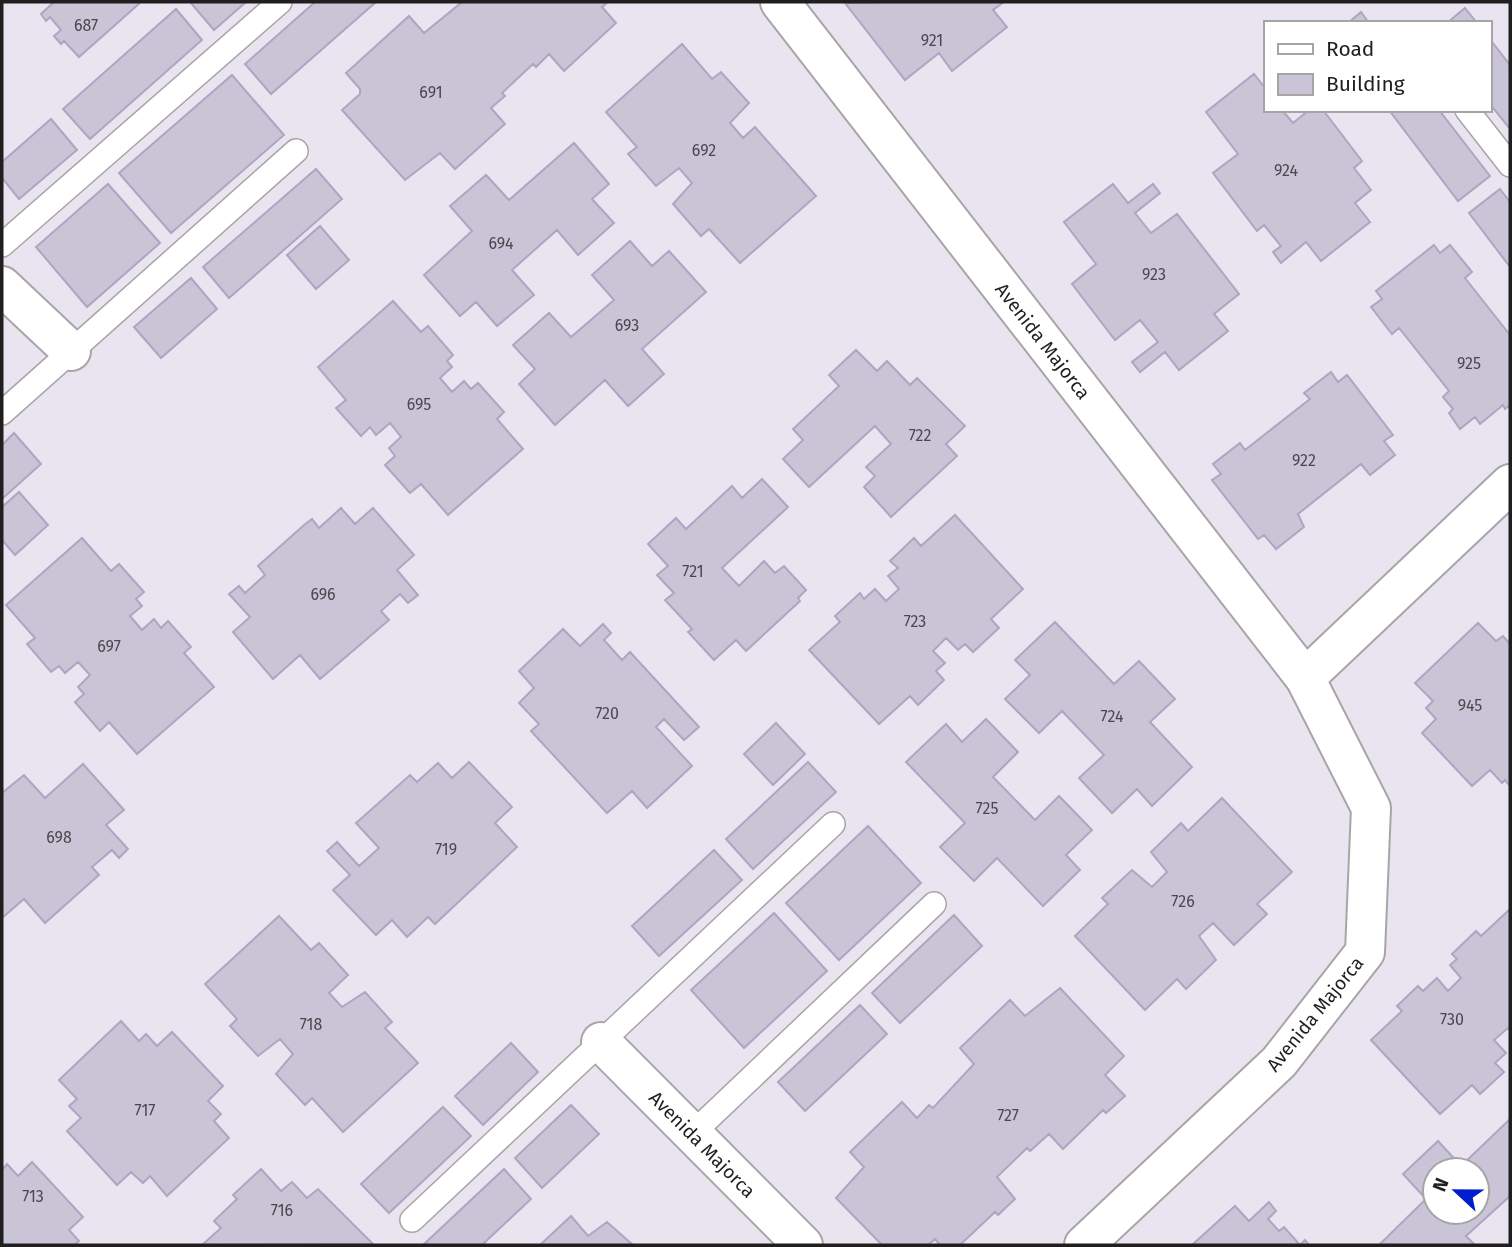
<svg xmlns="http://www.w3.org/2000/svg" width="1512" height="1247" viewBox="0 0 1512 1247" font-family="'Fira Sans',sans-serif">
	<rect width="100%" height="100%" fill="#eae4f0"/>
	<path fill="#cac4d7" stroke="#aea5c3" stroke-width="2" fill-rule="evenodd" d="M54 2H141L79 57 64 41 61 44 54 36 61 30 50 17 46 21 41 14Z
		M190 2H246L214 30Z
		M315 2H376L271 94 245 64Z
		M462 2H608L602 7 616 23 564 71 549 54 536 67 533 64 502 93 505 96 491 108 505 124 455 169 440 153 405 180 342 110 360 94V89L346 73 409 16 424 33Z
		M1004 2 993 10 1007 27 952 71 939 53 905 80 845 3Z
		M1465 8 1477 23H1447Z
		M176 9 202 40 90 139 63 109Z
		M1361 12 1369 23H1348Z
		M1489 38 1510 65V129L1489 103Z
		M682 44 712 79 721 72 749 103 730 123 743 138 755 127 816 196 740 263 709 229 701 236 673 204 692 183 679 168 656 186 628 154 637 147 606 112Z
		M1254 74 1265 88V110H1282L1293 123 1309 110H1323L1362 161 1354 168 1371 190 1355 203 1370 222 1321 261 1306 242 1281 263 1273 252 1281 246 1264 225 1257 231 1213 173 1238 154 1206 112Z
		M232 75 284 135 171 233 119 173Z
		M1389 110H1439L1490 176 1458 201Z
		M51 119 77 150 19 199 2 178V162Z
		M574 143 609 184 592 199 614 223 578 255 557 230 512 270 534 295 497 326 476 302 460 316 424 275 472 231 450 206 486 175 509 200Z
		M316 169 342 199 229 298 203 267Z
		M108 184 160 243 87 307 36 247Z
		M1113 184 1128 203 1153 184 1160 193 1135 213 1151 233 1177 214 1239 294 1214 314 1228 331 1179 370 1165 352 1140 372 1132 362 1158 342 1140 320 1115 340 1072 284 1096 264 1064 222Z
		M1500 189 1510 202V267L1469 213Z
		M320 226 349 260 316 289 287 255Z
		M630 241 652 266 669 251 706 292 642 349 664 374 628 406 605 380 555 425 519 384 535 369 513 345 549 313 571 337 614 300 592 275Z
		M1434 245 1440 253 1450 245 1472 272 1465 278 1510 335V405L1505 409 1503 405 1480 424 1475 417 1460 429 1449 413 1453 409 1443 397 1449 391 1399 328 1392 334 1371 307 1382 299 1376 291Z
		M191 278 217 309 161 358 134 327Z
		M393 301 421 332 428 326 453 355 447 361 452 367 440 378 452 392 464 381 471 389 478 383 504 412 497 419 523 449 448 515 421 484 410 493 385 465 395 456 389 448 401 437 390 423 376 435 370 427 361 436 336 408 346 400 318 367Z
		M856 350 877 371 887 361 910 385 917 378 965 426 946 444 957 456 891 517 864 487 875 476 866 467 891 444 875 426 809 487 783 459 803 440 793 429 839 386 829 375Z
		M1331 372 1338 382 1347 375 1393 435 1384 441 1395 455 1370 475 1361 464 1298 514 1304 527 1276 549 1264 535 1258 539 1212 480 1221 474 1213 464 1240 443 1245 450 1310 399 1304 393Z
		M14 433 41 464 2 499V445Z
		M762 479 788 507 722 568 739 586 764 561 775 573 784 566 806 590 798 598 800 601 746 651 736 640 714 660 688 632 692 629 665 600 674 593 657 575 668 566 648 544 676 518 686 529 732 486 742 498Z
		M19 492 48 525 15 555 2 540V507Z
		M341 508 355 524 373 508 414 555 397 570 418 595 408 603 400 594 381 611 389 620 320 679 300 655 273 679 233 632 250 617 229 594 239 586 245 593 265 575 258 566 303 526 312 519 319 528Z
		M955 515 1023 589 991 619 999 628 973 652 965 644 958 650 946 638 933 651 945 663 936 671 944 680 918 705 910 696 879 724 809 650 840 622 835 616 860 593 864 599 875 589 886 601 899 589 888 576 898 568 890 561 914 538 921 546Z
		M82 538 111 571 119 564 144 592 136 599 142 606 130 616 142 630 154 619 161 628 168 621 191 647 184 653 214 687 137 754 109 722 100 731 75 702 84 694 78 687 90 675 78 662 65 673 59 666 51 672 27 644 35 638 6 605Z
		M1055 622 1114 684 1139 661 1175 699 1150 722 1192 767 1152 806 1137 789 1112 813 1079 778 1104 755 1062 711 1039 733 1005 699 1030 675 1015 660Z
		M1478 623 1496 641 1503 636 1510 644V786L1505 780 1502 783 1490 770 1472 786 1422 733 1436 719 1426 708 1433 701 1415 683Z
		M603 624 611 633 604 640 622 660 630 652 699 727 684 740 664 719 656 727 692 766 647 808 632 791 607 813 531 731 539 724 519 703 534 688 519 671 563 629 580 646Z
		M986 719 1018 752 993 777 1035 820 1059 796 1092 830 1066 855 1080 870 1043 906 997 858 974 881 940 847 965 823 906 762 946 724 962 742Z
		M776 723 805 754 773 785 744 754Z
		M469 762 512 807 495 823 517 847 435 924 428 917 407 937 392 920 376 935 333 890 350 875 327 851 337 842 359 866 379 848 356 823 410 775 417 782 438 763 452 778Z
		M808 762 836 792 753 869 726 839Z
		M83 764 124 810 106 825 128 849 119 858 112 850 92 867 99 875 45 923 24 899 2 918V793L24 775 45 798Z
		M1222 798 1292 872 1257 904 1267 914 1234 945 1213 923 1199 936 1216 960 1186 989 1177 979 1145 1010 1075 936 1108 904 1102 898 1132 870 1152 887 1167 872 1151 852 1181 823 1188 831Z
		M868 826 921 883 839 960 786 903Z
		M714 850 742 880 659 956 632 926Z
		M1510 909V1030L1508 1028 1494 1040 1506 1053 1495 1063 1504 1072 1480 1094 1472 1085 1440 1114 1371 1040 1402 1011 1397 1006 1418 986 1423 991 1437 978 1448 991 1461 978 1450 965 1457 959 1452 954 1476 931 1481 936Z
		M774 913 827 971 744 1048 691 990Z
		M954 915 982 946 900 1023 872 993Z
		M279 916 311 950 319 943 348 975 329 993 342 1007 365 992 392 1022 385 1028 418 1063 343 1132 312 1098 305 1105 276 1074 293 1054 280 1039 258 1056 230 1026 237 1019 205 984Z
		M1060 988 1124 1056 1105 1075 1125 1096 1106 1113 1103 1110 1063 1149 1049 1134 1030 1151 1027 1148 997 1177 1015 1199 998 1215 995 1212 960 1245H940L935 1239 928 1245H882L836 1198 864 1167 850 1152 902 1102 917 1118 929 1105 933 1108 974 1064 960 1048 1010 1000 1025 1016Z
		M860 1005 887 1034 805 1111 778 1082Z
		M121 1021 139 1041 146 1034 157 1046 172 1032 223 1086 208 1101 221 1114 214 1121 229 1138 167 1196 150 1176 143 1183 131 1172 117 1185 67 1131 81 1118 69 1106 77 1099 59 1080Z
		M511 1043 538 1072 483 1125 455 1096Z
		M571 1105 599 1134 542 1188 515 1158Z
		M443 1107 471 1136 389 1213 361 1184Z
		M1510 1119V1196L1466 1236 1475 1245H1379L1426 1199 1403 1174 1438 1141 1461 1166ZM1435 1170H1477V1212H1435Z
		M32 1162 83 1217 69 1230 79 1241 74 1245H2V1170L7 1164 18 1176Z
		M261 1169 281 1191 292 1182 307 1198 318 1189 373 1244 202 1245 221 1228 214 1221 237 1199 233 1195Z
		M504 1169 531 1199 482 1245H423Z
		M1269 1202 1276 1211 1268 1219 1279 1231 1284 1227 1300 1245 1305 1240 1309 1245H1192L1235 1206 1249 1221Z
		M571 1216 588 1236 607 1222 633 1245H540Z"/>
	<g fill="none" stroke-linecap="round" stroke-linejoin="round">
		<g stroke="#a6a6a6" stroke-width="26">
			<path id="service" d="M1467 110 1510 165
				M2 245 280 2
				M2 413 296 151
				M692 1134 934 904
				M412 1220 833 824"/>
		</g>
		<g stroke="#a6a6a6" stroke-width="42">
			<g id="minor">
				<path d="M2 286 71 351"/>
				<path d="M1305 678 1510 484"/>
				<path id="s1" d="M601 1042 803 1245"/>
			</g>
		</g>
		<g stroke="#a6a6a6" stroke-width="42">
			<g id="tertiary">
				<path id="s2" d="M780 2 1305 678 1371 808 1365 952 1279 1062 1084 1245"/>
			</g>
		</g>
		<use href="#service" stroke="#fff" stroke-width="23"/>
		<use href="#minor" stroke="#fff" stroke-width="38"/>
		<use href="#tertiary" stroke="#fff" stroke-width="38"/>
	</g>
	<g text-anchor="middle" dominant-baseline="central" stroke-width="5" stroke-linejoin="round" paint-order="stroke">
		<g font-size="16" fill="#4a484d">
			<text x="86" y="25">687</text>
			<text x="932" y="40">921</text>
			<text x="431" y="92">691</text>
			<text x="704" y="150">692</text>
			<text x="1286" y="170">924</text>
			<text x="501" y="243">694</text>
			<text x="1154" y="274">923</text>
			<text x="627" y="325">693</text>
			<text x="1469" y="363">925</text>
			<text x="419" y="404">695</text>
			<text x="920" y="435">722</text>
			<text x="1304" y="460">922</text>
			<text x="693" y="571">721</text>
			<text x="323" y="594">696</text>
			<text x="915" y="621">723</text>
			<text x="109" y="646">697</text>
			<text x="1470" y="705">945</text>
			<text x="607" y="713">720</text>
			<text x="1112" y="716">724</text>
			<text x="987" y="808">725</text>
			<text x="59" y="837">698</text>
			<text x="446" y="849">719</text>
			<text x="1183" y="901">726</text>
			<text x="1452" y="1019">730</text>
			<text x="311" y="1024">718</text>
			<text x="145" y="1110">717</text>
			<text x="1008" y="1115">727</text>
			<text x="33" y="1196">713</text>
			<text x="282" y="1210">716</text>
		</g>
		<g font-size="19" fill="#1f1f1f" stroke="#fff">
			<text stroke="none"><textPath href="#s2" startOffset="429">Avenida Majorca</textPath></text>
			<text transform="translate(1315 1014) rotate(-51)">Avenida Majorca</text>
			<text stroke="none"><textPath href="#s1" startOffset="144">Avenida Majorca</textPath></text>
		</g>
	</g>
	<rect width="1512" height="1247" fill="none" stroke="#1f1f1f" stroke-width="7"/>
	<rect x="1264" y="21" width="228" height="91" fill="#ffffff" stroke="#a5a5a5" stroke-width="2"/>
	<rect x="1278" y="44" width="35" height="10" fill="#ffffff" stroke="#a5a5a5" stroke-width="2"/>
	<text x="1326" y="56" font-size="21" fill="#1f1f1f">Road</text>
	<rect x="1278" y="74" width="35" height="21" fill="#cac4d7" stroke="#a5a5a5" stroke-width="2"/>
	<text x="1326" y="91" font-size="21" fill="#1f1f1f">Building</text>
	<g transform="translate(1456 1191) rotate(292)"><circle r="33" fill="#ffffff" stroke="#a5a5a5" stroke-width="2"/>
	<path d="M0-5L12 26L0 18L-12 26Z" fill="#001ecd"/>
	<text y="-10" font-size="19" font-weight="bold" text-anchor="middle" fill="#1f1f1f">N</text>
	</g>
</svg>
